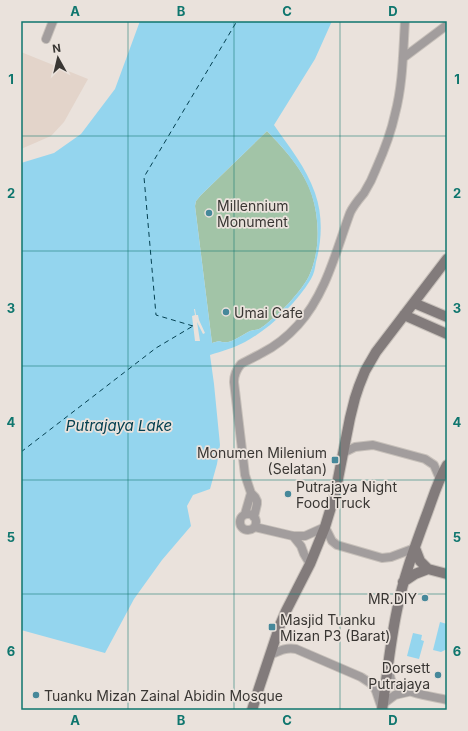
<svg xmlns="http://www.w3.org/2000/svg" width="468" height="731" viewBox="0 0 468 731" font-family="Inter,sans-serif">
	<rect width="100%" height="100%" fill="#eae2dc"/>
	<path fill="#e3d4ca" d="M21 52 88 79 64 122 51 136 21 149Z"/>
	<path fill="#a2c4a7" d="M267 131C285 150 304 170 312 195 320 221 320 252 309 276 304 286 296 295 289 303 282 310 267 325 259 329 256 330 253 330 250 331 241 335 230 346 219 341L212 343 195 206 196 201 201 195Z"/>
	<path fill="#94d5ee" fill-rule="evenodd" d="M140 21H332L315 59 274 125C289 147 306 167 315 193 323 215 322 240 316 262 315 268 314 274 311 279 296 304 269 329 245 342 234 348 222 351 210 355L214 384 220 445 217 464 210 489 193 495 187 506 191 526 162 560 134 599 105 653 21 630V163L54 153 81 134 115 89ZM267 131C285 150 304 170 312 196 320 221 320 252 309 276 304 286 296 295 289 303 282 310 267 325 259 329 256 330 253 330 250 331 241 335 230 346 219 341L212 343 195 206 196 201 201 195Z
		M440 622 447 624V649L441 652 433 650Z
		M413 633 422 635 421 640 424 641 419 659 407 656Z"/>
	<path fill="#eae2dc" d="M194 309H195L196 315H198L199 320 205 333 203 334 197 322 200 341H195L192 316 195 315Z"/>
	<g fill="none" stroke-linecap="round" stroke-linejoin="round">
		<path stroke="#044051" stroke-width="1" stroke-dasharray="5 4" stroke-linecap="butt" d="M193 326 156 315 144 177 237 21
			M21 452 156 348 193 326"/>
		<g stroke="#c7c0ba" stroke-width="10">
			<path id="street" d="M46 39 53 21
				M403 58 447 25
				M343 453 355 447 373 445 425 459 434 465 440 479
				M240 522a8 8 0 1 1 16 0a8 8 0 1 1-16 0Z
				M245 514 251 493
				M254 517 257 504V501L255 497 251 493 245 475 234 382C234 375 236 370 241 364 248 360 255 357 262 353 276 346 288 336 298 325 326 294 336 251 350 213 353 206 359 199 364 193 369 185 373 177 376 169 384 151 391 133 395 114 403 84 403 52 405 21
				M255 527 293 536H305L325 527 332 541 337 545 382 558 391 557 415 548
				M293 536 301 546 304 554 310 564
				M270 655C279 651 286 647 296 649L361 677 370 683 374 687 376 691 382 709
				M389 670C390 674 390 679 392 682 400 692 434 697 447 700
				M383 704 395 695 408 692"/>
		</g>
		<g stroke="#c7c0ba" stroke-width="12">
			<path id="secondary" d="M414 303 447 317
				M404 315 447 334
				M415 548 420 561 428 569 447 574
				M403 582 415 574 428 569
				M252 710 259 688 280 625 286 611 310 564 325 527 335 494 350 418 355 398 359 386 365 371 376 352 447 259
				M382 710C387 677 390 643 397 610 403 579 414 549 425 519 432 501 437 482 447 465"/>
		</g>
		<use href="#street" stroke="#a29d9d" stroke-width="8"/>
		<use href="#secondary" stroke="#827b7b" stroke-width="10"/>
	</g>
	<path fill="none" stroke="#0f766e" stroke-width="1" stroke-opacity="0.55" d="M128 21V710M234 21V710M340 21V710M21 136H447M21 251H447M21 366H447M21 480H447M21 594H447"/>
	<g fill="#46889a" stroke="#eae2dc" stroke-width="1.5">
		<circle cx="209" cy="213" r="4"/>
		<circle cx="226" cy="312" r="4"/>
		<rect x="331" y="456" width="8" height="8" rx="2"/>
		<circle cx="288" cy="494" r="4"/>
		<circle cx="425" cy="598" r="4"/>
		<rect x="268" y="623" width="8" height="8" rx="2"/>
		<circle cx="438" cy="675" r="4"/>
		<circle cx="36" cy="695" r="4"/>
	</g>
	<g text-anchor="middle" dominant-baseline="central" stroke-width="3.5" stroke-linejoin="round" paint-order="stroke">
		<g font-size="14" fill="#393633" stroke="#eae2dc" text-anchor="start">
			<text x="217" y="205">Millennium<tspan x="217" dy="16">Monument</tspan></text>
			<text x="234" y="312">Umai Cafe</text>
			<text x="327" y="452" text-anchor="end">Monumen Milenium<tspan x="327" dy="16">(Selatan)</tspan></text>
			<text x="296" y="486">Putrajaya Night<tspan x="296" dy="16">Food Truck</tspan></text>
			<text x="417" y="598" text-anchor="end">MR.DIY</text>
			<text x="280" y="619">Masjid Tuanku<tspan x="280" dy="16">Mizan P3 (Barat)</tspan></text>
			<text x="430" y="667" text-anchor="end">Dorsett<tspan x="430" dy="16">Putrajaya</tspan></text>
			<text x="44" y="695">Tuanku Mizan Zainal Abidin Mosque</text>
		</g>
		<g font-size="15" font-style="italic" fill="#044051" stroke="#eae2dc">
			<text x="119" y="425">Putrajaya Lake</text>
		</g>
	</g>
	<rect width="468" height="731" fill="none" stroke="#eae2dc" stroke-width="44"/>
	<g transform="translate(58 58) rotate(352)" stroke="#eae2dc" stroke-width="3" paint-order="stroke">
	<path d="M0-3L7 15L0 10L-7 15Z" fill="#393633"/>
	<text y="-6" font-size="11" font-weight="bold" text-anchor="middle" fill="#393633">N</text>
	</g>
	<rect x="22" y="22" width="424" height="687" fill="none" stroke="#0f766e" stroke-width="1.5"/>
	<g font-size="13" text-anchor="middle" font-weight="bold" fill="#0f766e">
		<text x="75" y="16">A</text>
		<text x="181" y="16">B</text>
		<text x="287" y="16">C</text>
		<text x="393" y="16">D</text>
		<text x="11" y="84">1</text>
		<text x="457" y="84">1</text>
		<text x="11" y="198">2</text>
		<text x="457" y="198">2</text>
		<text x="11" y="313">3</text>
		<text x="457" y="313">3</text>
		<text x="11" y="427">4</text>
		<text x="457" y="427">4</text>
		<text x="11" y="542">5</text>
		<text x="457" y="542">5</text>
		<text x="11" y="656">6</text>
		<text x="457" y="656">6</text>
		<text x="75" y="725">A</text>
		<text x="181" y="725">B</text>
		<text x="287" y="725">C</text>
		<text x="393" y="725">D</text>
	</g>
</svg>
